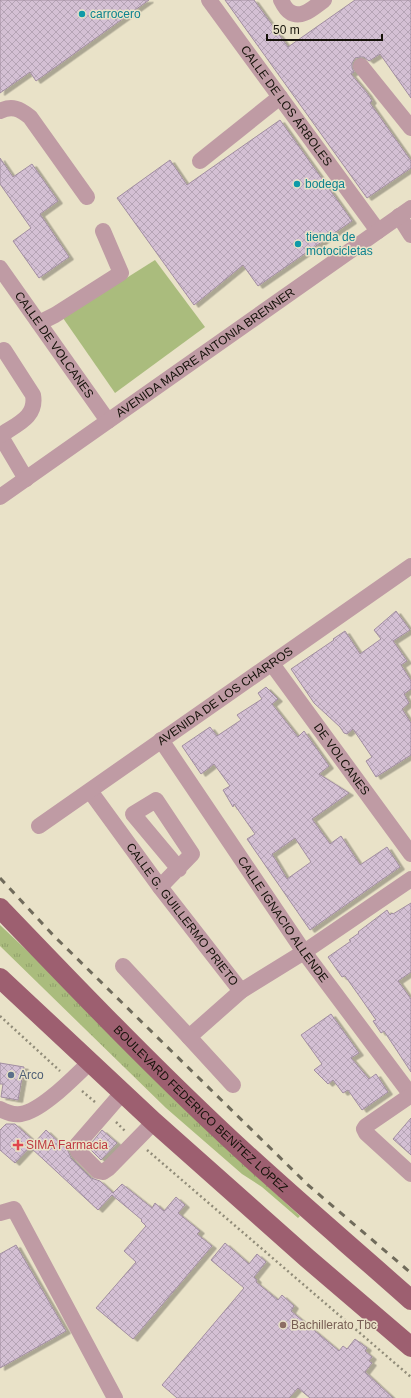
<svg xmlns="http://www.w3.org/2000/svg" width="411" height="1398" viewBox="0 0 411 1398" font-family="Helvetica,sans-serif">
	<defs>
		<pattern id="grass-tufts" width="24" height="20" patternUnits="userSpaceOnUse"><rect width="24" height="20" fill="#aabc7d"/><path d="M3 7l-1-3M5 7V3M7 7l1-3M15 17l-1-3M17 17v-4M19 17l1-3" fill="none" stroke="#91a16b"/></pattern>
		<pattern id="building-cross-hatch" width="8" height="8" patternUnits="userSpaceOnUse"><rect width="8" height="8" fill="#d4c0d4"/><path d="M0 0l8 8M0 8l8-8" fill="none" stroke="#b5a4b5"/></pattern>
		<filter id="shadow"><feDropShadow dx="4.5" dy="2.5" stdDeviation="0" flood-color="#0004"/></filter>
	</defs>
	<rect width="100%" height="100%" fill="#e9e2c8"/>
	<path fill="url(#grass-tufts)" d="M0 925 72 993 225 1147 300 1216 298 1218 262 1187 242 1174 166 1108 0 946Z"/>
	<path fill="#aabc7d" d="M155 260 205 327 115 393 63 318Z"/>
	<path fill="url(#building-cross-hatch)" stroke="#a18da0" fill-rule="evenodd" filter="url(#shadow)" d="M0 0H149L36 81 30 72 0 93Z
		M225 0H254L288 47 355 0H411V98L380 54 369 61 364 57H360L355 58 352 63V68L354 72 351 74 367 93 372 101 370 103 411 161V168L367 198Z
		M280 120 352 221 258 286 243 265 194 305 117 198 170 160 187 185Z
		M0 158 13 177 32 164 58 201 40 214 69 257 39 278 13 241 31 228 0 184Z
		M396 611 410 630 393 641 407 661 401 665 411 681V689L404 694 409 703 402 709 411 723V755L376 777 366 761 372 757 353 729 347 734 344 733 340 727 314 703 291 669 334 640 333 639 345 631 360 654 381 639 374 630Z
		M266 687 278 699 272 704 298 737 304 731 329 766 319 774 349 793 312 819 330 844 341 836 360 865 387 847 400 867 310 930 247 839 255 834 234 804 233 807 223 790 230 786 214 764 201 774 182 746 210 727 217 736 241 720 237 715 262 699 258 693ZM295 838 311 862 287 879 272 854Z
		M411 903V972L398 981 411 999V1072L384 1031 381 1033 373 1021 376 1020 360 997 345 976 342 977 328 957 351 941 349 940 359 933 358 932 387 910 390 915 392 913 393 914Z
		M331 1014 359 1053 351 1058 369 1079 376 1074 388 1092 362 1110 348 1090 343 1093 333 1080 328 1084 314 1070 322 1064 301 1035Z
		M0 1063 24 1067 18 1100 1 1097 3 1084H0Z
		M411 1118V1155L393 1139Z
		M6 1124H15L35 1142 46 1130 68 1151 71 1158 91 1178 100 1181 113 1193 122 1184 152 1208 155 1203 164 1211 176 1197 185 1205 178 1213 200 1231 197 1234 212 1246 133 1339 96 1308 136 1262 124 1251 146 1226 141 1221 142 1220 112 1195 98 1210 30 1147 15 1163 0 1150V1130Z
		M102 1130 117 1143 101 1160 88 1147Z
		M225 1243 249 1264 257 1254 266 1262 254 1277 257 1280 256 1282 278 1300 282 1295 294 1306 291 1311 339 1351 343 1346 347 1349 355 1339 367 1348 365 1351 372 1357 369 1361 372 1363 365 1372 393 1398H310L298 1388 289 1398H177L162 1385 244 1288 211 1260Z
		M16 1245 66 1331 0 1368V1254Z"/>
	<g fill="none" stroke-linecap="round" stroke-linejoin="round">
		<path stroke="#918c79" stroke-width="2.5" stroke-dasharray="2 3" stroke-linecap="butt" d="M0 1016 60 1071
			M82 1091 95 1102
			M116 1122 125 1131
			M147 1150 411 1377"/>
		<g stroke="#bf9ba4" stroke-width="16">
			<path id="s1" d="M209 0 378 231"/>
			<path d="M281 0C283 4 286 10 290 12 302 20 315 6 324 0"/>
			<path d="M361 66 411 128"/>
			<path d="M0 111C12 105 20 109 30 117L87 197"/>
			<path d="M200 161 280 97"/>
			<path d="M399 216 411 235"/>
			<path id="s2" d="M0 268 108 421"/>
			<path d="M39 323 55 315 121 273 103 231"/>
			<path d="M0 435 26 479"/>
			<path d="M1 435C17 424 37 417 33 395L4 350"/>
			<path id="s3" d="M0 497 411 208"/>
			<path id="s4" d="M272 664 411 854"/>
			<path id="s5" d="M161 740 304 952 411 1095"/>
			<path id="s6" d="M90 791 160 887 241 991"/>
			<path id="s7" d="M39 826 411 566"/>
			<path d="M160 887 192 854 156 800 133 814 179 869"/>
			<path d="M123 966 189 1037 241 991 304 952 411 879"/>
			<path d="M189 1037 233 1085"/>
			<path d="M123 1092 77 1145 78 1151 98 1171 103 1172 109 1168 154 1122"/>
			<path d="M411 1095 366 1126 364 1129 366 1133 411 1174"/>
			<path d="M0 1109C7 1113 13 1115 21 1114 42 1111 74 1077 90 1062"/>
			<path d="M0 1213 14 1209 115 1398"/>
		</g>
		<g stroke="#9d5f70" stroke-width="20">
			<path id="s8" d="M0 908C71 982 141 1055 215 1125 278 1185 346 1242 411 1300"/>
			<path d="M0 978 154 1122 307 1258 411 1347"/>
		</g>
		<path stroke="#706b5b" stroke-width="3" stroke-dasharray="7 7" stroke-linecap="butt" d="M0 878 53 935 308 1185 411 1273"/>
	</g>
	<g fill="#0f9aa8" stroke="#e9e2c8" stroke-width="1.5">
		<circle cx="82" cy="14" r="4"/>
		<circle cx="297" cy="184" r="4"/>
		<circle cx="298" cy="244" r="4"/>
	</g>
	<circle fill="#5c6f8a" stroke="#e9e2c8" stroke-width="1.5" cx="11" cy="1075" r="4"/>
	<path fill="#e0444e" stroke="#e9e2c8" stroke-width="1.5" d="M16 1139h4v4h4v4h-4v4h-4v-4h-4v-4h4z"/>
	<circle fill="#8d6e63" stroke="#e9e2c8" stroke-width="1.5" cx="283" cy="1325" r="4"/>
	<g text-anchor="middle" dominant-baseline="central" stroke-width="3" stroke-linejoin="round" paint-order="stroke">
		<g font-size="12" fill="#0d838f" stroke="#e9e2c8" text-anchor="start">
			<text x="90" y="14">carrocero</text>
			<text x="305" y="184">bodega</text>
			<text x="306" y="237">tienda de<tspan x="306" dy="14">motocicletas</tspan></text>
		</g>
		<g font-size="12" fill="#151209" stroke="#e9e2c8">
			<text stroke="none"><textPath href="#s1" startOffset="131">CALLE DE LOS ÁRBOLES</textPath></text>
			<text stroke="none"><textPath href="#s2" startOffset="94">CALLE DE VOLCANES</textPath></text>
			<text stroke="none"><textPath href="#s3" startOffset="251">AVENIDA MADRE ANTONIA BRENNER</textPath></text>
			<text stroke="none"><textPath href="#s7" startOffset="227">AVENIDA DE LOS CHARROS</textPath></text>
			<text stroke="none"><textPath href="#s4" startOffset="118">DE VOLCANES</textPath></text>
			<text stroke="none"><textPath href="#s6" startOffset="154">CALLE G. GUILLERMO PRIETO</textPath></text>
			<text stroke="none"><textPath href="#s5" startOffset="217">CALLE IGNACIO ALLENDE</textPath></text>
			<text stroke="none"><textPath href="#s8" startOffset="284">BOULEVARD FEDERICO BENÍTEZ LÓPEZ</textPath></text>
		</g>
		<g font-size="12" fill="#4e5e75" stroke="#e9e2c8" text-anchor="start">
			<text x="19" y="1075">Arco</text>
		</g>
		<g font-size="12" fill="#be3a42" stroke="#e9e2c8" text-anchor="start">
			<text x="26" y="1145">SIMA Farmacia</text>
		</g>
		<g font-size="12" fill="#785e54" stroke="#e9e2c8" text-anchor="start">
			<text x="291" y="1325">Bachillerato Tbc</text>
		</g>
	</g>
	<path d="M267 34v6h115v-6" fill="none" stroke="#151209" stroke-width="2"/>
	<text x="273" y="34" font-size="12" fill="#151209" stroke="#e9e2c8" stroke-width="3" paint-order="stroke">50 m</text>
</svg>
